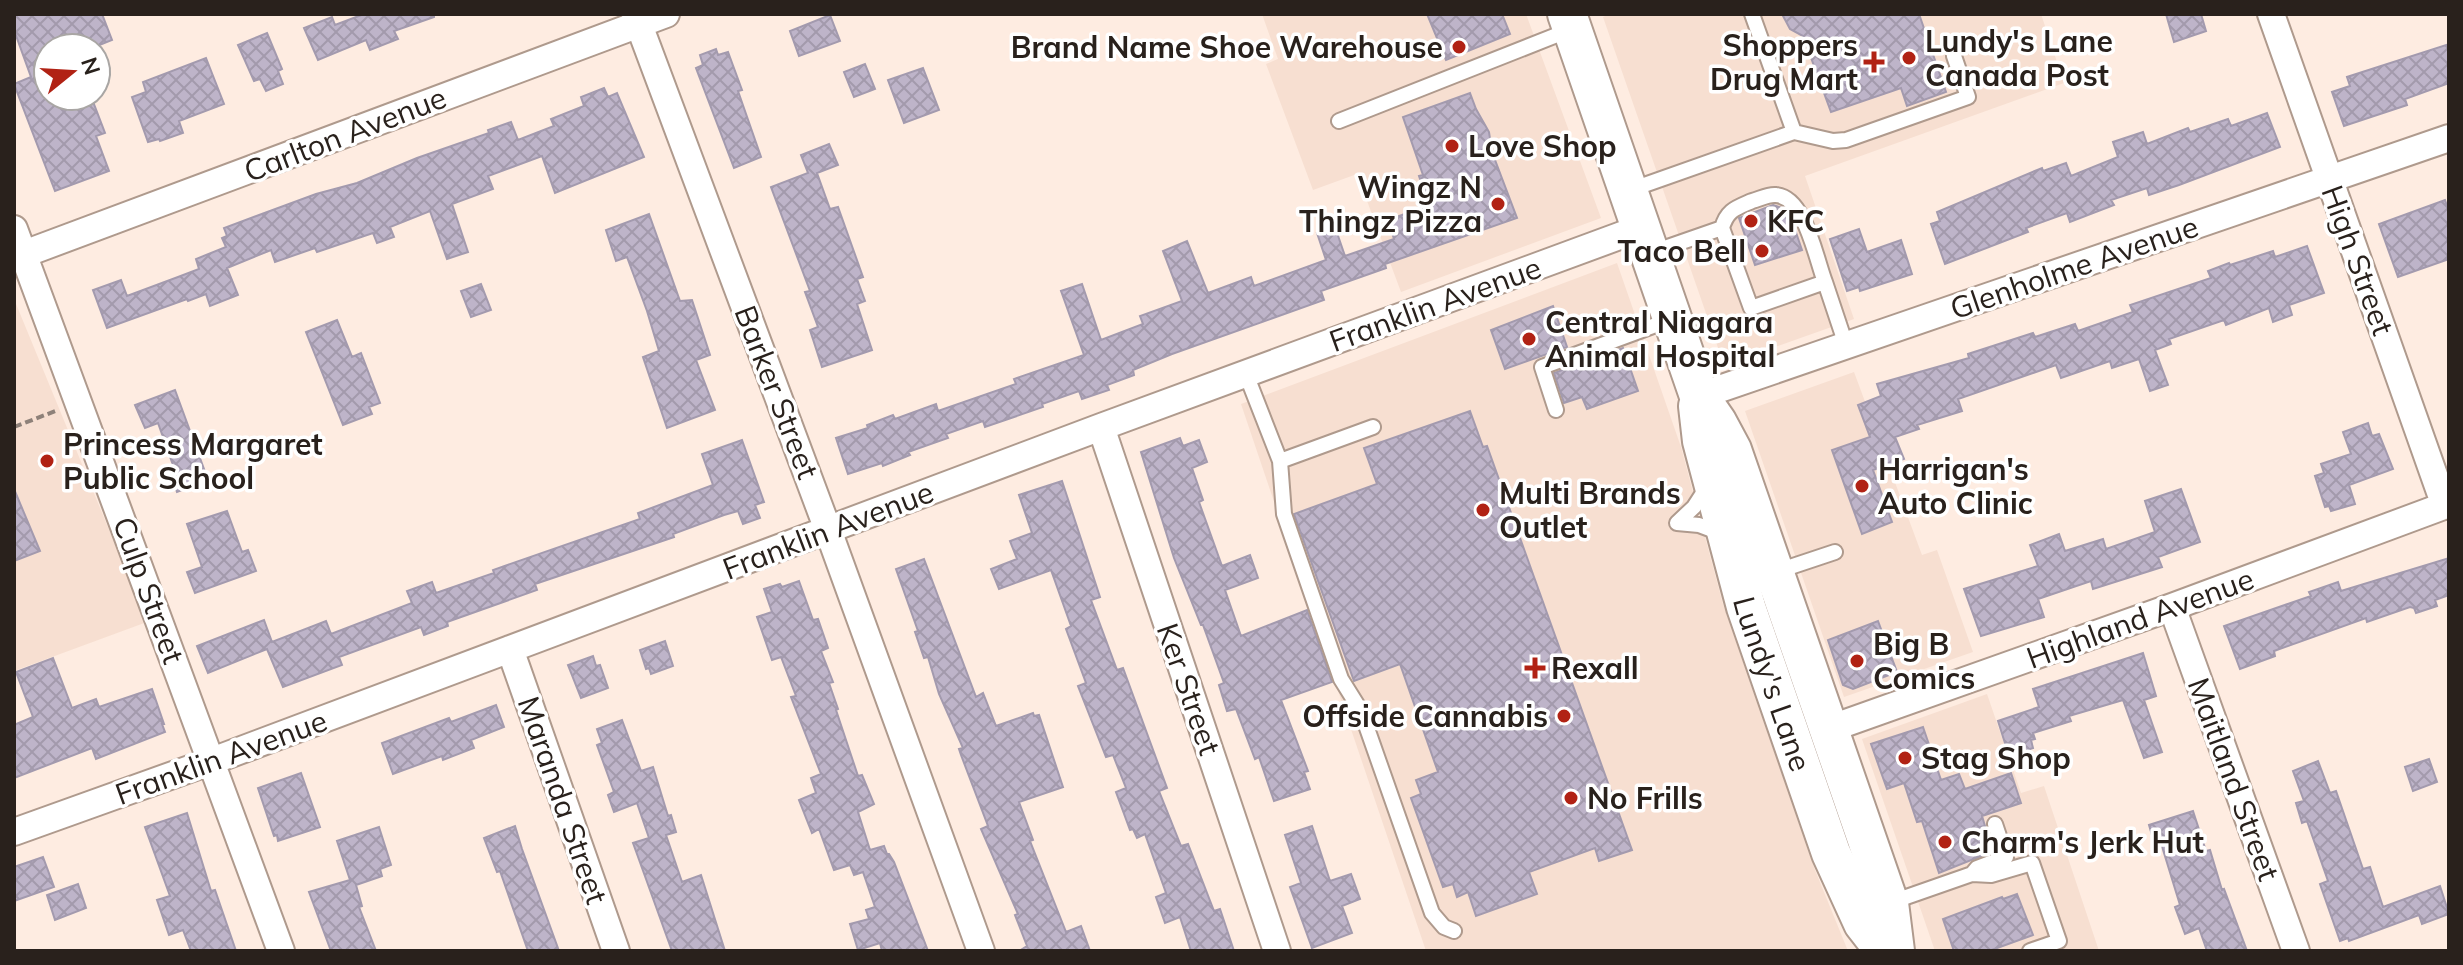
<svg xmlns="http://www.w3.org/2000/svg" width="2463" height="965" viewBox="0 0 2463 965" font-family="Mulish,sans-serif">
	<defs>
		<pattern id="building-cross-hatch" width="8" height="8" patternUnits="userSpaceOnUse" patternTransform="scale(2)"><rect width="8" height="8" fill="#beb4c9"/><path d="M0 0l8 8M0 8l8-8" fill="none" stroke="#a39aac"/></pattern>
	</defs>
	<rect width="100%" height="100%" fill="#feece1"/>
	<path fill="#f7dfd1" d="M1262 14H1526L1601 218 1401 292 1357 174 1313 190 1266 64 1278 59Z
		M1610 14H2041L2064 83 1805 176 1854 319 1724 365 1603 17Z
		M1617 263 1681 447 1723 604 1815 870 1848 951H1426L1241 404Z
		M14 299 147 622 14 671Z
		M1854 372 1922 555 1937 550 1973 652 1844 697 1745 411Z
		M1987 694 2021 793 2044 786 2099 951H1935L1862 739Z"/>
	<path fill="url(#building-cross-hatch)" stroke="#a39aae" stroke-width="2" d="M14 14H102L112 40 92 48H48V96H74L77 104 92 99 105 133 96 136 109 171 55 191 14 84 31 77 14 30Z
		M364 14H434V17L394 31 398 39 370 50 366 40 318 60 304 28 332 17 335 25Z
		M1427 14H1502L1510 34 1446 60Z
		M1782 14H1919L1946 92 1907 106 1901 88 1831 112 1803 36 1790 29Z
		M2166 14H2201L2206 31 2174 42Z
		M830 15 840 41 799 56 790 31Z
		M267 33 282 69 278 71 283 84 266 91 260 79 254 81 238 45Z
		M2449 44V83L2405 99 2407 105 2344 126 2332 92 2350 86 2347 77Z
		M716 49 718 55 728 52 742 90 738 91 761 157 734 168 696 68 703 65 700 55Z
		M206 58 224 104 179 121 183 133 160 141 159 139 148 142 132 97 146 92 143 82Z
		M865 64 875 89 854 97 844 72Z
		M923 68 939 110 904 123 888 80Z
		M604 88 608 97 617 93 644 157 555 193 542 156 488 176 493 189 452 204 468 252 447 259 430 211 390 227 394 237 377 243 373 233 317 252 315 248 275 262 271 250 227 268 238 295 210 306 206 294 188 301 187 299 107 328 93 290 121 280 127 296 178 277 199 269 196 259 226 247 222 238 227 236 224 228 316 194 357 183 417 158 489 133 488 130 511 122 518 140 554 126 551 119 584 106 581 97Z
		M1470 93 1476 109 1489 132 1492 152 1517 218 1385 264 1386 268 1321 291 1324 300 1172 354 1133 370 1134 375 1107 385 1109 390 1082 399 1079 391 1042 404 1043 407 985 427 983 421 946 434 948 438 908 452 910 455 883 466 882 463 848 474 836 438 868 428 867 425 893 415 895 419 936 404 938 411 1016 384 1014 379 1084 355 1061 291 1082 284 1101 340 1143 324 1140 316 1182 301 1163 251 1187 241 1208 293 1251 277 1254 286 1326 260 1317 233 1335 227 1345 256 1394 239 1388 220 1429 205 1419 176 1423 175 1403 117Z
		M2267 113 2280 147 2179 185 2149 195 2147 188 2111 200 2114 205 2070 222 2067 213 2026 228 2028 232 1945 264 1931 224 1940 221 1937 212 2042 168 2043 171 2066 163 2071 176 2118 157 2113 142 2143 132 2147 144 2188 128 2190 132 2228 119 2231 126Z
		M829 144 838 165 817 173 830 209 838 207 863 277 857 279 865 301 857 304 872 350 822 367 810 330 818 327 805 292 810 291 771 187 808 173 801 155Z
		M2445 200 2449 212V259L2398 277 2379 224Z
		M1773 205 1782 208 1791 218 1802 250 1755 265 1739 218Z
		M649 214 680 301 692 300 710 355 696 360 715 410 667 428 643 357 659 351 647 311 627 257 616 261 606 230Z
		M1859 229 1867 252 1901 240 1912 274 1860 291 1859 287 1847 291 1830 239Z
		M2307 246 2324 293 2289 305 2292 315 2273 322 2269 308 2226 325 2224 320 2169 339 2171 344 2155 350 2168 385 2150 391 2139 359 2112 368 2110 361 2061 378 2056 365 1958 399 1962 411 1917 425 1919 429 1895 437 1904 459 1873 470 1892 522 1862 534 1832 450 1870 437 1858 405 1881 396 1877 384 1969 358 1968 354 2033 333 2035 337 2075 324 2078 331 2133 312 2130 305 2211 278 2208 271 2229 263 2230 265 2273 251 2275 257Z
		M481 284 491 310 471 317 461 291Z
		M1553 306 1567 347 1505 369 1491 330Z
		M337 320 352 357 361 353 380 403 369 407 372 414 343 425 306 332Z
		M1623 348 1638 391 1587 409 1582 397 1564 403 1554 373Z
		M175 390 208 480 177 492 169 470 174 468 158 423 145 428 135 405Z
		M1470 411 1483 447 1487 446 1632 850 1599 861 1595 848 1529 872 1537 894 1476 916 1468 892 1457 897 1453 884 1443 887 1411 798 1421 794 1416 780 1438 772 1400 664 1354 681 1294 514 1377 484 1364 448Z
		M2368 423 2372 436 2379 434 2393 469 2349 485 2355 504 2331 511 2329 506 2325 507 2315 476 2324 473 2321 464 2351 454 2343 432Z
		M1180 438 1183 446 1199 440 1207 462 1192 468 1203 500 1199 502 1222 566 1250 555 1258 578 1225 590 1241 636 1307 610 1332 682 1281 700 1308 771 1304 772 1310 789 1274 801 1259 757 1255 759 1236 709 1227 711 1219 685 1224 683 1203 625H1201L1174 558 1141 452Z
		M742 440 764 502 755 505 760 518 743 524 738 511 724 515 673 534 674 537 535 584 537 590 447 622 448 626 424 635 421 627 339 657 342 665 283 687 267 649 208 673 197 646 264 620 272 642 326 621 331 634 412 603 407 591 432 582 436 593 494 573 493 570 640 519 638 513 713 485 702 454Z
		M1062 481 1100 597 1091 600 1117 670 1123 668 1167 788 1159 791 1181 846 1188 844 1214 911 1220 909 1234 951H1191L1180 917 1165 923 1156 897 1166 893 1145 834 1137 838 1133 829 1130 830 1116 792 1126 788 1113 755 1106 757 1078 686 1086 683 1066 629 1071 626 1051 570 999 589 991 569 1017 559 1010 541 1032 533 1019 495Z
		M14 489 40 551 14 561Z
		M2181 489 2200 542 2158 557 2162 567 2093 589 2091 581 2038 599 2044 617 1981 636 1964 589 2038 566 2030 545 2059 534 2065 551 2103 539 2106 549 2155 532 2145 501Z
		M227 511 242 552 248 550 256 571 195 593 187 572 202 567 187 524Z
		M2449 558V595L2435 600 2437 606 2416 613 2414 608 2410 607 2367 622 2366 618 2274 651 2275 656 2240 669 2224 626 2311 596 2309 592 2338 582 2341 591Z
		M924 559 976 697 983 693 996 726 1033 713 1034 716 1039 715 1063 787 1019 802 1033 840 1030 841 1066 932 1081 926 1090 951H1019L1027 946 1015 915 1018 914 981 829 988 826 961 755 959 749 963 748 939 694 928 657 924 658 915 632 918 631 896 569Z
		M799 581 813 620 818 619 828 648 821 651 833 682 829 683 838 709 836 710 858 776 862 775 874 804 858 812 870 850 884 846 887 854H889L894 862 928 951H882L880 943 858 950 850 924 869 919 866 910 875 907 863 872 854 875 850 865 834 870 819 829 812 833 799 800 816 793 811 778 821 774 791 697 796 696 781 657 772 660 757 617 772 612 764 589 780 584 782 587Z
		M1878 621 1897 672 1853 689 1843 685 1828 640Z
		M665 641 673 666 651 674 649 668 646 669 640 650Z
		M2143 653 2156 696 2144 700 2162 752 2144 758 2123 700 2069 716 2071 721 2033 733 2035 739 2031 740 2033 748 2009 756 1998 721 2039 707 2033 689Z
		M593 656 596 666 600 665 608 688 581 698 568 665Z
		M53 658 72 708 96 699 99 707 152 689 164 724H162L165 732 96 759 92 748 14 778V725L33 717 16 672Z
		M496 705 504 727 471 740 474 748 443 760 442 756 393 774 382 743 449 718 451 722Z
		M622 720 641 771 653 767 668 816 671 815 676 832 666 835 682 882 701 875 725 951H672L633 843 649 838 637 803 614 812 608 795 614 792 597 745 602 743 597 729Z
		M1923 727 1941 780 1959 774 1965 789 2011 773 2021 803 1982 816 1985 826 1980 827 1989 853 1939 873 1922 821 1917 822 1904 783 1887 789 1871 744Z
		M2429 759 2437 782 2413 791 2405 767Z
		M2318 761 2330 793 2336 791 2363 869 2370 867 2383 907 2440 886 2449 914 2422 924 2419 915 2349 941 2348 938 2340 941 2320 884 2328 881 2307 821 2302 823 2296 803 2304 801 2293 771Z
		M301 773 320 827 278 841 277 835 274 836 258 788Z
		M2193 811 2206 851 2210 850 2222 890 2224 889 2247 951H2207L2199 928 2185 934 2175 907 2180 905 2160 840 2154 842 2149 825Z
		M187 813 211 891 215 890 236 951H191L183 930 169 935 157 900 170 896 145 827Z
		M515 826 522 849 559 951H528L500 871 497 872 484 838Z
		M1312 826 1330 881 1351 874 1360 899 1342 906 1352 933 1312 948 1290 887 1301 883 1285 835Z
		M379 827 391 865 380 869 382 876 356 885 362 906 359 907 376 951H331L309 892 350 880 337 841Z
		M43 857 54 887 14 901V867Z
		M78 884 86 908 55 920 47 895Z
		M2017 894 2033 935 1989 951H1954L1943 919 2002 897 2003 899Z"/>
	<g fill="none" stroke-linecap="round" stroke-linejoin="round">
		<g stroke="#af9a8d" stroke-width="18">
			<path id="lane" d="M1339 121 1572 29
				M1794 132 1833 141 1846 140 1968 97 1954 56
				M1630 190 1794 132 1752 14
				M1722 228C1727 210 1736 208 1752 201 1760 199 1768 194 1776 195 1805 197 1816 259 1825 282
				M1653 252 1722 228 1751 308 1825 282 1846 345
				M1246 374 1280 461 1373 427
				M1556 410 1542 367 1672 319
				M1280 461 1284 514 1341 679 1361 711 1432 913 1444 927 1454 931
				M1707 487 1694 507 1677 523 1699 525 1723 534
				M1775 572 1835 552
				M1972 874 1977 868 2006 857 1995 824
				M1889 903 1972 874 1991 875 2032 863 2059 941 2030 951"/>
		</g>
		<g stroke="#af9a8d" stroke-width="30">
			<path id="street" d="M635 14 828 530 981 951
				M2271 14 2445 506
				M14 229 281 951
				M24 254 666 14
				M1699 396 2449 138
				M1101 427 1277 951
				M2172 607 2296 951
				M510 649 616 951
				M1829 729 2172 607 2449 504
				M14 832 212 761 1101 427 1641 228"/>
		</g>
		<g stroke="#af9a8d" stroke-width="42">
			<g id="secondary">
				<path d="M1567 14 1699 396 1717 422 1732 450 1889 903 1895 951"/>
				<path id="s1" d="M1698 406 1702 441 1746 607 1831 853 1863 923 1877 941 1892 951"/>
			</g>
		</g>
		<path stroke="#8e8179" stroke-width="4" stroke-dasharray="8 4" stroke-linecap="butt" d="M14 427 58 410"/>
		<use href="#lane" stroke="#fff" stroke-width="14"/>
		<use href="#street" stroke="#fff" stroke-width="26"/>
		<use href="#secondary" stroke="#fff" stroke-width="38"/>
	</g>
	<g fill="#b12214" stroke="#fff" stroke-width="3">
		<circle cx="1459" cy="47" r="8"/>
		<circle cx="1909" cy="58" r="8"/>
		<path d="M1870 50h8v8h8v8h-8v8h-8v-8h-8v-8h8z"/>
		<circle cx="1452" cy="146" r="8"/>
		<circle cx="1498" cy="204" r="8"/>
		<circle cx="1751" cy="221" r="8"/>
		<circle cx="1762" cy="251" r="8"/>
		<circle cx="1529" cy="339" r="8"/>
		<circle cx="47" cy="461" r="8"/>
		<circle cx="1862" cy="486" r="8"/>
		<circle cx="1483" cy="510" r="8"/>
		<circle cx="1857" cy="661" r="8"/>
		<path d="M1531 656h8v8h8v8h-8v8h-8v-8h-8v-8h8z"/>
		<circle cx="1564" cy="716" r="8"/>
		<circle cx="1905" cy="758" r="8"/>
		<circle cx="1571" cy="798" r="8"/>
		<circle cx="1945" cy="842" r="8"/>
	</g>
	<g text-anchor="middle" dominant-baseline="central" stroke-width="7" stroke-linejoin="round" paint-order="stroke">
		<g font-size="30" font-weight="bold" fill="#29211c" stroke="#fff" text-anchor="start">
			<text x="1925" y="41">Lundy's Lane<tspan x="1925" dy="34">Canada Post</tspan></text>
			<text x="1858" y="45" text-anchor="end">Shoppers<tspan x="1858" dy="34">Drug Mart</tspan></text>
			<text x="1443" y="47" text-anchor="end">Brand Name Shoe Warehouse</text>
			<text x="1468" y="146">Love Shop</text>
			<text x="1482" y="187" text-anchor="end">Wingz N<tspan x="1482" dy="34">Thingz Pizza</tspan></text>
			<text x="1767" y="221">KFC</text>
			<text x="1746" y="251" text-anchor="end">Taco Bell</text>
			<text x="1545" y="322">Central Niagara<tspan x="1545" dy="34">Animal Hospital</tspan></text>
			<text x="63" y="444">Princess Margaret<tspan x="63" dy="34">Public School</tspan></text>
			<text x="1878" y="469">Harrigan's<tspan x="1878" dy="34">Auto Clinic</tspan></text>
			<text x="1499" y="493">Multi Brands<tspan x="1499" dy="34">Outlet</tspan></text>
			<text x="1873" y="644">Big B<tspan x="1873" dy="34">Comics</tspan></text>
			<text x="1551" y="668">Rexall</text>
			<text x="1548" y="716" text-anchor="end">Offside Cannabis</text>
			<text x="1921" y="758">Stag Shop</text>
			<text x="1587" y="798">No Frills</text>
			<text x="1961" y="842">Charm's Jerk Hut</text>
		</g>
		<g font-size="30" fill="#29211c" stroke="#fff">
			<text transform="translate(345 134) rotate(-21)">Carlton Avenue</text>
			<text transform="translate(2358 260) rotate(70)">High Street</text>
			<text transform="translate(2074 267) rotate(-19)">Glenholme Avenue</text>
			<text transform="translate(1435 304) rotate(-20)">Franklin Avenue</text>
			<text transform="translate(777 392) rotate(69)">Barker Street</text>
			<text transform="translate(828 530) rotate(-21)">Franklin Avenue</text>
			<text transform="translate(149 590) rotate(70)">Culp Street</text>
			<text transform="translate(2140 618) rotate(-20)">Highland Avenue</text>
			<text stroke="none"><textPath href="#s1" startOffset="288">Lundy's Lane</textPath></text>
			<text transform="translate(1189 689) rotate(71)">Ker Street</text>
			<text transform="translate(221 757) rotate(-20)">Franklin Avenue</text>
			<text transform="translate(2234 779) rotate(70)">Maitland Street</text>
			<text transform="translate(563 800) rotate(71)">Maranda Street</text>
		</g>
	</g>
	<rect width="2463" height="965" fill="none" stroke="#29211c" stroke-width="32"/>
	<g transform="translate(72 72) rotate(72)"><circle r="38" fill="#ffffff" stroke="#a9a6a4" stroke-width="2"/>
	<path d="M0-6L14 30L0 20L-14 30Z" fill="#b12214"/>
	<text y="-12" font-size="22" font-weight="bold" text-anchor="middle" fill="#29211c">N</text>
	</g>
</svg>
